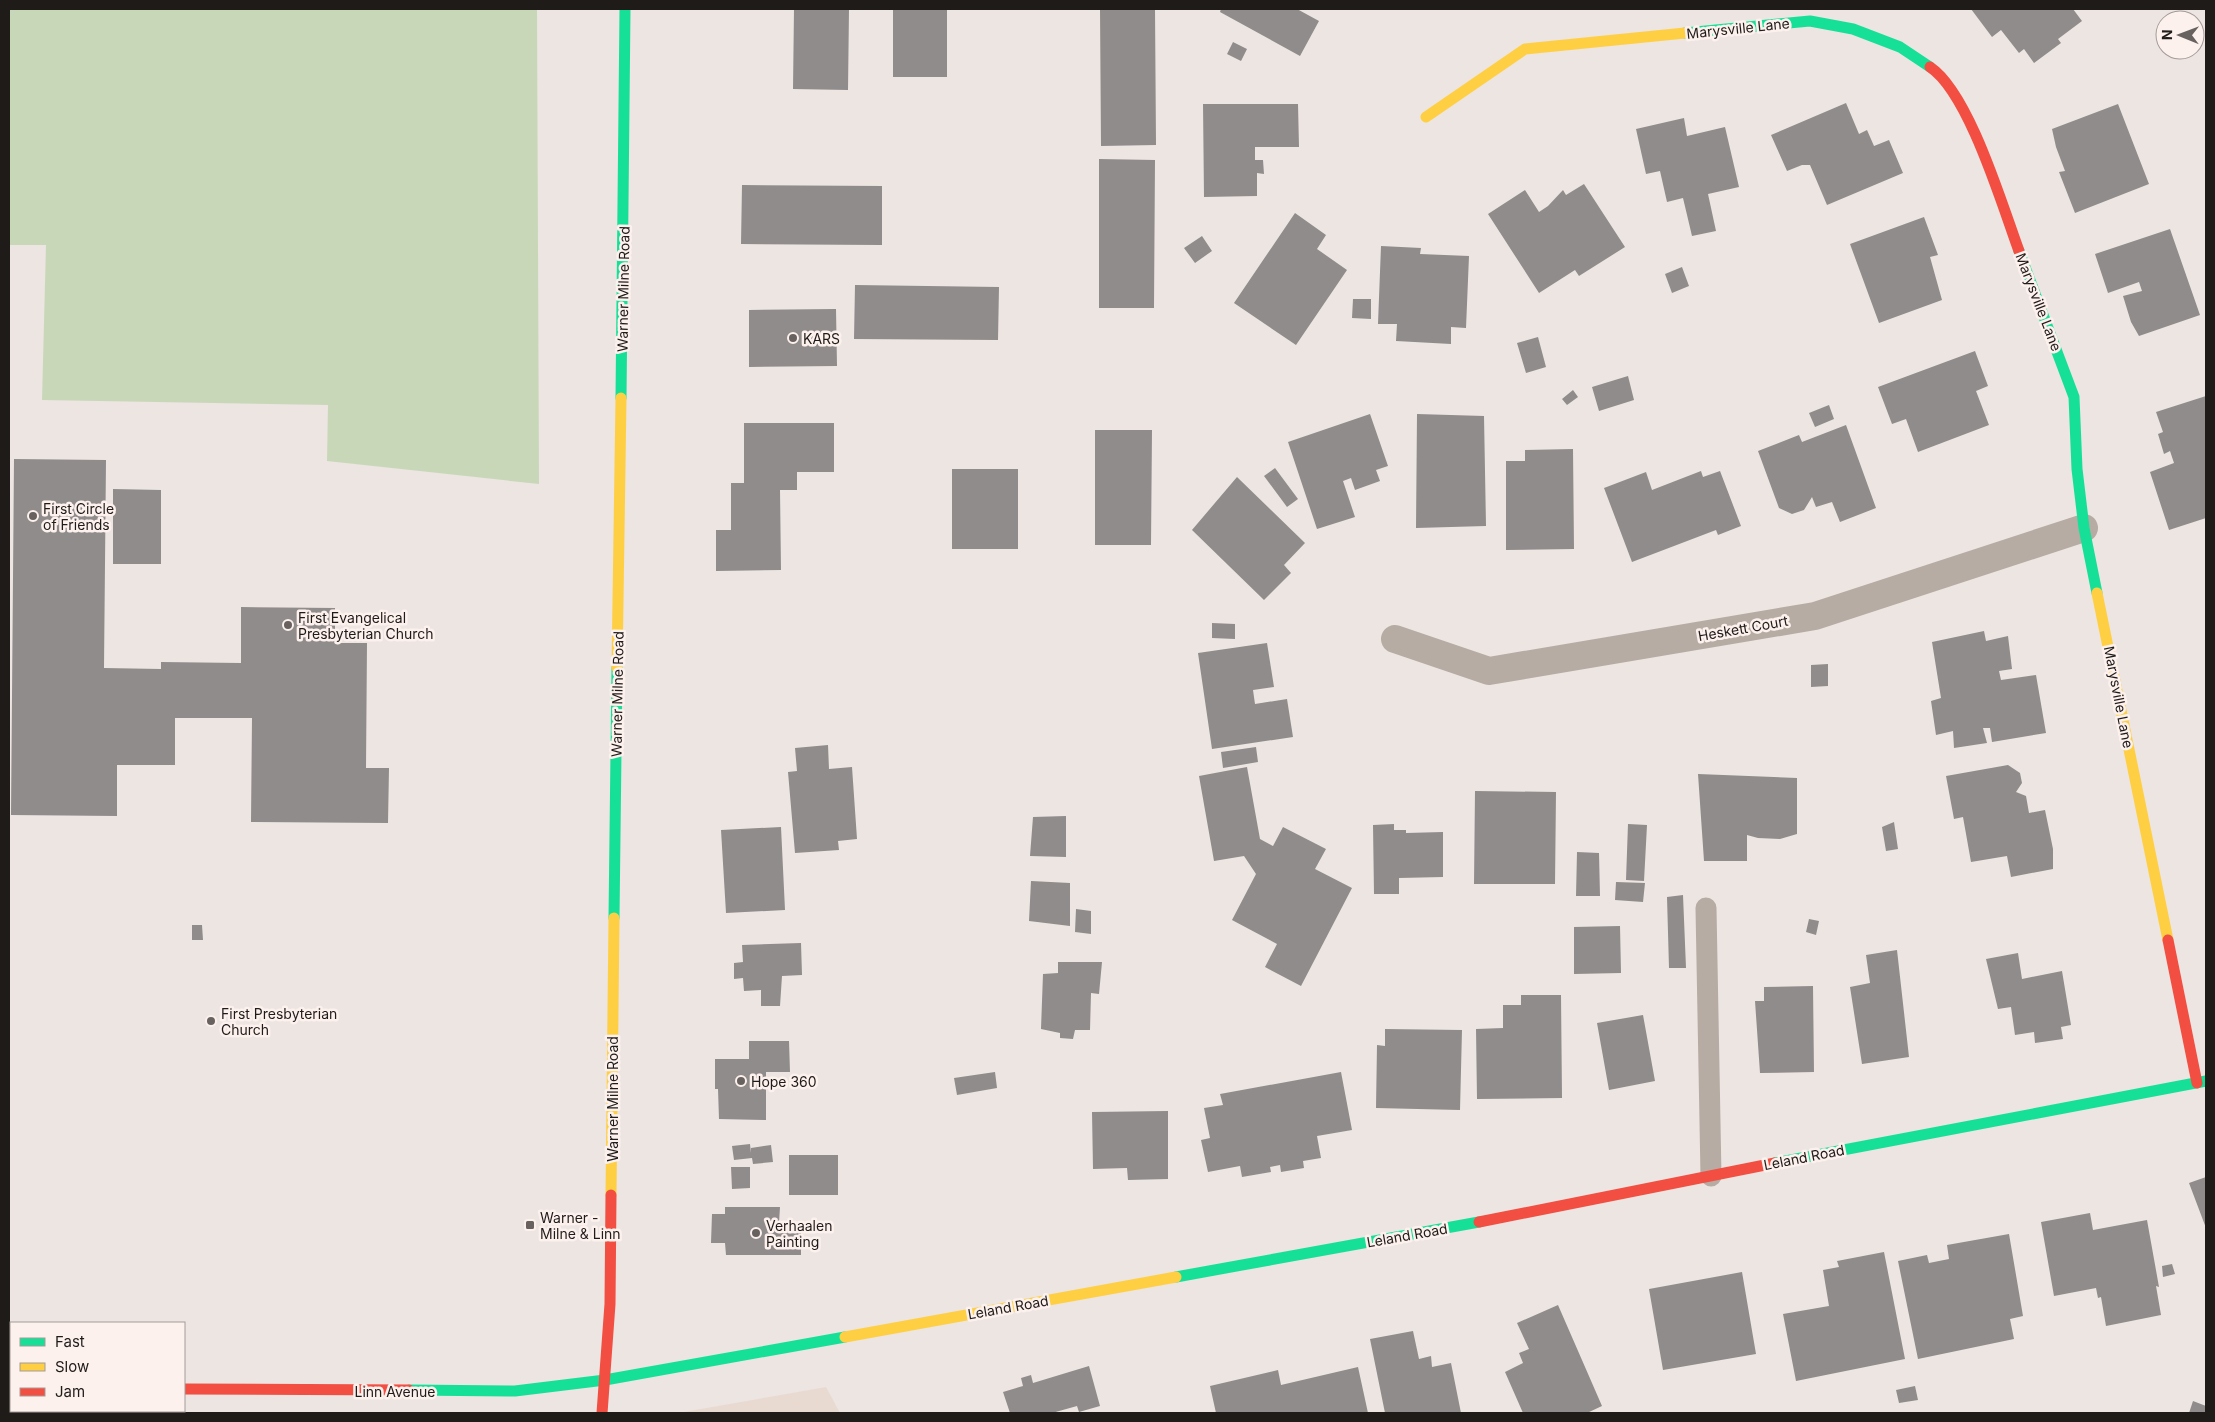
<svg xmlns="http://www.w3.org/2000/svg" width="2215" height="1422" viewBox="0 0 2215 1422" font-family="Inter,sans-serif">
	<rect width="100%" height="100%" fill="#ece5e2"/>
	<path fill="#e9dad1" d="M826 1387 840 1413H678Z"/>
	<path fill="#c9d7b9" d="M9 9H537L539 484 327 461 328 405 42 400 46 245H9Z"/>
	<path fill="#908c8c" d="M794 9H849L848 90 793 89Z
		M893 9H947V77H893Z
		M1100 9H1155L1156 145 1101 146Z
		M1221 9H1297L1319 21 1300 56 1220 12Z
		M1971 9H2073L2082 21 2058 39 2061 43 2034 63 2024 49 2019 53 2001 30 1992 37Z
		M1233 42 1247 49 1241 61 1227 54Z
		M1846 103 1859 134 1867 130 1874 146 1889 140 1903 173 1827 205 1810 165H1802L1787 171 1771 135Z
		M1203 104H1298L1299 147H1255V160H1263L1264 174 1257 173V196L1204 197Z
		M2118 104 2149 184 2075 213 2059 172 2065 171 2056 147 2052 129Z
		M1684 118 1687 136 1725 127 1739 187 1708 194 1716 231 1692 236 1683 198 1667 202 1660 171 1646 174 1636 129Z
		M1099 159 1155 160 1154 308H1099Z
		M1584 184 1625 247 1579 276 1575 270 1539 293 1488 214 1525 190 1539 212 1548 206 1563 190 1566 195Z
		M742 185 882 186V245L741 244Z
		M1295 213 1326 235 1317 249 1347 270 1296 345 1234 303Z
		M1924 217 1938 255 1930 257 1942 300 1879 323 1850 244Z
		M2170 229 2200 315 2139 336 2131 322 2123 296 2142 291 2139 282 2108 293 2095 254Z
		M1202 236 1212 251 1195 263 1184 248Z
		M1381 246 1421 248 1420 254 1469 256 1466 328 1451 327V344L1396 341 1397 324H1378Z
		M1682 267 1689 286 1672 293 1665 274Z
		M855 285 999 287 998 340 854 339Z
		M1353 299H1371V319L1352 318Z
		M836 309 837 366 749 367V310Z
		M1538 337 1546 367 1526 373 1517 343Z
		M1975 351 1988 386 1976 391 1989 425 1918 452 1906 419 1892 424 1878 387Z
		M1628 376 1634 400 1599 411 1592 387Z
		M1573 390 1578 397 1567 405 1562 399Z
		M2206 396V518L2169 530 2150 472 2174 463 2170 451 2164 454 2158 434 2163 432 2156 412Z
		M1829 405 1834 419 1815 427 1809 413Z
		M1370 414 1388 466 1376 470 1380 481 1355 490 1351 478 1343 481 1355 517 1317 529 1288 442Z
		M1417 414 1484 416 1486 526 1416 528Z
		M744 423H834V472H797V490H780L781 570 716 571V530H731V483H744Z
		M1846 425 1876 508 1840 522 1832 502 1816 507 1812 497 1804 510 1792 514 1779 508 1758 451 1799 435 1802 442Z
		M1095 430H1152L1151 545H1095Z
		M1573 449 1574 549 1506 550V461H1525V450Z
		M14 459 106 460 104 668 161 669V662L241 663V607L335 608V643H367L366 768H389L388 823 251 822 252 718H175V765H117V816L11 815Z
		M1275 468 1298 499 1287 507 1264 476Z
		M952 469H1018V549H952Z
		M1701 471 1703 477 1720 471 1741 526 1718 535 1716 530 1632 562 1604 488 1646 472 1652 490Z
		M1237 477 1305 543 1284 565 1291 573 1264 600 1192 530Z
		M113 489 161 490V564H113Z
		M1212 623 1235 624V639L1212 638Z
		M1984 631 1986 641 2008 636 2012 669 1999 671 2001 680 2036 675 2046 733 1992 742 1990 728H1983L1987 743 1954 748 1953 731 1936 735 1931 701 1941 698 1932 642Z
		M1267 643 1274 687 1253 690 1255 704 1287 699 1293 737 1212 749 1198 653Z
		M1828 664V686L1811 687V665Z
		M828 745 829 769 852 767 857 839 838 841 839 850 795 853 788 772 797 771 795 748Z
		M1256 747 1258 762 1223 768 1221 752Z
		M2008 765 2020 773 2022 783 2016 792 2026 796 2029 813 2045 810 2053 849V869L2011 877 2007 856 1971 862 1963 817 1954 819 1946 776Z
		M1247 767 1260 839 1273 846 1283 827 1326 849 1315 869 1352 888 1301 986 1265 967 1277 944 1232 920 1256 874 1244 856 1214 861 1199 776Z
		M1698 774 1797 778V834L1780 839 1758 838 1747 835V861H1704Z
		M1475 791 1556 792 1555 884H1474Z
		M1066 816V857L1030 856 1033 817Z
		M1894 822 1898 849 1886 851 1882 827Z
		M1394 824V830H1406V833L1443 832V877L1399 878V894H1374L1373 825Z
		M1628 824 1647 825 1644 881 1626 880Z
		M781 827 785 910 726 913 721 830Z
		M1577 852 1599 853 1600 896H1576Z
		M1031 881 1070 883V926L1029 921Z
		M1616 882 1645 883 1643 902 1615 900Z
		M1683 895 1686 968H1669L1667 897Z
		M1076 909 1091 911V934L1075 932Z
		M1809 919 1819 921 1816 935 1806 932Z
		M192 925H202L203 940H192Z
		M1620 926 1621 973 1574 974V927Z
		M801 943 802 975 782 976 780 1006H761V990L744 991 743 978 734 979V963L743 962 742 945Z
		M1897 950 1909 1057 1862 1064 1850 987 1870 983 1866 955Z
		M2018 953 2022 979 2062 971 2071 1025 2061 1027 2063 1039 2035 1043 2034 1032 2015 1035 2011 1007 1998 1009 1986 959Z
		M1058 962H1102L1099 994 1091 993 1090 1030H1075L1073 1039 1060 1038V1033L1041 1029 1043 974 1058 973Z
		M1813 986 1814 1072 1760 1073 1755 1001H1764V987Z
		M1521 995H1561L1562 1098 1477 1099 1476 1029 1503 1028V1005H1521Z
		M1643 1015 1655 1081 1609 1090 1597 1023Z
		M1385 1029 1462 1030 1460 1110 1376 1108 1377 1045 1385 1046Z
		M749 1041H789L790 1072H766V1120L719 1119 718 1089H715V1059H749Z
		M995 1072 997 1088 957 1095 954 1078Z
		M1341 1072 1352 1130 1317 1136 1321 1158 1303 1161 1304 1168 1281 1172 1280 1165 1270 1167 1271 1172 1242 1177 1240 1166 1208 1172 1201 1140 1210 1138 1204 1108 1223 1105 1220 1094Z
		M1168 1111V1179L1128 1180 1127 1168 1093 1169 1092 1112Z
		M750 1144 751 1153V1148L771 1145 773 1162 753 1164 752 1158 734 1160 732 1146Z
		M789 1155H838V1195H789Z
		M731 1167H750V1188L732 1189Z
		M2206 1177V1228L2189 1183Z
		M725 1207H780L779 1223H801V1255H726L725 1243H711L712 1214H725Z
		M2090 1213 2093 1230 2147 1220 2159 1287 2156 1286 2161 1315 2106 1326 2101 1297 2098 1298 2096 1288 2054 1296 2041 1222Z
		M2009 1234 2023 1316 2010 1319 2014 1339 1918 1359 1898 1261 1927 1255 1929 1263 1949 1259 1947 1245Z
		M1884 1252 1905 1359 1796 1381 1783 1314 1829 1306 1823 1270 1839 1267 1837 1261Z
		M2172 1264 2175 1274 2163 1277 2162 1266Z
		M1742 1272 1756 1354 1663 1370 1649 1289Z
		M1558 1305 1602 1406 1587 1413H1523L1505 1372 1523 1363 1519 1353 1529 1349 1517 1323Z
		M1413 1331 1419 1359 1431 1356 1432 1367 1451 1363 1461 1413H1385L1370 1339Z
		M1089 1366 1100 1406 1079 1412 1077 1406 1052 1413H1010L1003 1392 1023 1386 1021 1378 1031 1375 1033 1383Z
		M1358 1367 1368 1413H1216L1210 1386 1278 1370 1281 1385Z
		M1915 1386 1918 1400 1899 1403 1896 1390Z
		M2193 1401 2206 1406V1413H2189Z"/>
	<g fill="none" stroke-linecap="round" stroke-linejoin="round">
		<path stroke="#b6aca3" stroke-width="21" d="M1706 908 1711 1176"/>
		<path stroke="#b6aca3" stroke-width="28" d="M1395 639 1489 671 1815 616 2084 528"/>
		<path stroke="#16e098" stroke-width="11" d="M1685 33 1810 21 1853 29 1900 47 1930 67
			M2019 251 2074 397 2077 469 2084 528 2097 593
			M621 398 625 9
			M614 918 617 668
			M1775 1163 2206 1081
			M1176 1277 1479 1222
			M409 1390 515 1391 605 1380 845 1337"/>
		<path stroke="#ffcf43" stroke-width="11" d="M1426 117 1525 49 1685 33
			M2097 593 2168 940
			M617 668 621 398
			M611 1195 614 918
			M845 1337 1176 1277
			M9 1385H11"/>
		<path stroke="#f24e42" stroke-width="11" d="M1930 67C1969 93 2002 205 2019 251
			M2168 940 2197 1083
			M1479 1222 1775 1163
			M184 1389 409 1390
			M602 1413 610 1304 611 1195"/>
	</g>
	<g fill="#67625f" stroke="#fcf1ed" stroke-width="2">
		<circle cx="793" cy="338" r="5"/>
		<circle cx="33" cy="516" r="5"/>
		<circle cx="288" cy="625" r="5"/>
		<circle cx="211" cy="1021" r="5"/>
		<circle cx="741" cy="1081" r="5"/>
		<rect x="525" y="1220" width="10" height="10" rx="2.5"/>
		<circle cx="756" cy="1233" r="5"/>
	</g>
	<g text-anchor="middle" dominant-baseline="central" stroke-width="5" stroke-linejoin="round" paint-order="stroke">
		<g font-size="14" fill="#1f1b19" stroke="#fcf1ed">
			<text transform="translate(1738 28) rotate(-6)">Marysville Lane</text>
			<text transform="translate(623 289) rotate(-89)">Warner Milne Road</text>
			<text transform="translate(2039 302) rotate(69)">Marysville Lane</text>
			<text transform="translate(1743 628) rotate(-10)">Heskett Court</text>
			<text transform="translate(617 694) rotate(-89)">Warner Milne Road</text>
			<text transform="translate(2119 697) rotate(79)">Marysville Lane</text>
			<text transform="translate(612 1099) rotate(-90)">Warner Milne Road</text>
			<text transform="translate(1804 1157) rotate(-11)">Leland Road</text>
			<text transform="translate(1407 1235) rotate(-10)">Leland Road</text>
			<text transform="translate(1008 1307) rotate(-10)">Leland Road</text>
			<text x="395" y="1391">Linn Avenue</text>
		</g>
		<g font-size="14" fill="#1f1b19" stroke="#fcf1ed" text-anchor="start">
			<text x="803" y="338">KARS</text>
			<text x="43" y="508">First Circle<tspan x="43" dy="16">of Friends</tspan></text>
			<text x="298" y="617">First Evangelical<tspan x="298" dy="16">Presbyterian Church</tspan></text>
			<text x="221" y="1013">First Presbyterian<tspan x="221" dy="16">Church</tspan></text>
			<text x="751" y="1081">Hope 360</text>
			<text x="540" y="1217">Warner -<tspan x="540" dy="16">Milne &amp; Linn</tspan></text>
			<text x="766" y="1225">Verhaalen<tspan x="766" dy="16">Painting</tspan></text>
		</g>
	</g>
	<rect width="2215" height="1422" fill="none" stroke="#1f1b19" stroke-width="20"/>
	<rect x="10" y="1322" width="175" height="90" fill="#fcf1ed" stroke="#a49b98"/>
	<rect x="20" y="1338" width="25" height="8" fill="#16e098" stroke="#a49b98"/>
	<text x="55" y="1347" font-size="15" fill="#1f1b19">Fast</text>
	<rect x="20" y="1363" width="25" height="8" fill="#ffcf43" stroke="#a49b98"/>
	<text x="55" y="1372" font-size="15" fill="#1f1b19">Slow</text>
	<rect x="20" y="1388" width="25" height="8" fill="#f24e42" stroke="#a49b98"/>
	<text x="55" y="1397" font-size="15" fill="#1f1b19">Jam</text>
	<g transform="translate(2180 35) rotate(271)"><circle r="24" fill="#fcf1ed" stroke="#a49b98"/>
	<path d="M0-4L9 19L0 12L-9 19Z" fill="#67625f"/>
	<text y="-8" font-size="14" font-weight="bold" text-anchor="middle" fill="#1f1b19">N</text>
	</g>
</svg>
